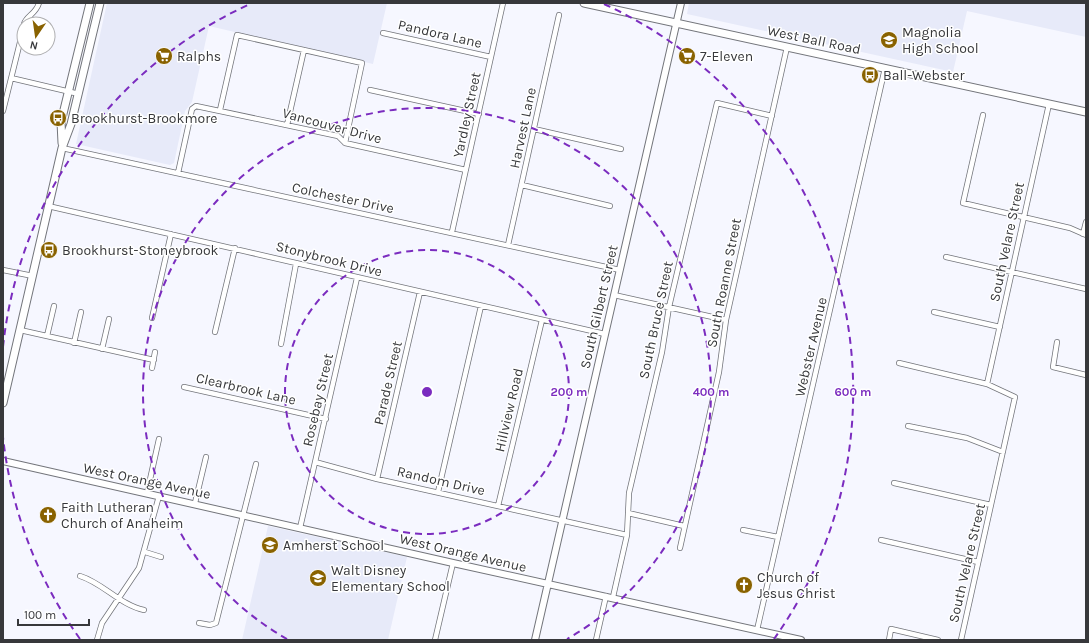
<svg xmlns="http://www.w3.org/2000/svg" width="1089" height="643" viewBox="0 0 1089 643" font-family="Karla,sans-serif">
	<rect width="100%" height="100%" fill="#f6f7ff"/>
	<path fill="#e7eaf9" d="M107 3H387L373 64 209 26 192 102 185 111 174 163 170 165 76 144Z
		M689 3H1086V37L967 11 953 72 687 14Z
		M268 526 407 557 388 640H242Z"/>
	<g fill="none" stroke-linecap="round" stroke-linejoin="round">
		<g stroke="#73757b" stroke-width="6">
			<path id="street" d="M24 24C26 16 36 14 39 3
				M383 33 491 57
				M11 78 79 94
				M370 90 479 114
				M220 110 237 35 362 63 345 143
				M3 111 24 26
				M983 115 963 203 1070 228 1086 235
				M287 125 304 50
				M534 129 621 149
				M62 148 620 270
				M178 173 192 109 196 106 338 136 345 143 466 170
				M522 185 610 206
				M48 206 605 334
				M452 232 503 3
				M1083 234 1086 222
				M508 245 559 15
				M946 257 1086 289
				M3 270 33 276
				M614 295 726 320
				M934 312 1000 327
				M152 318 171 234
				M20 330 154 360
				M215 332 235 248
				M47 336 54 306
				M1057 342 1053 367 1086 375
				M74 343 81 312
				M281 344 296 264
				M102 349 109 319
				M899 363 987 384 1015 397 961 640
				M152 368 155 352
				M987 384 1049 104
				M184 387 326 419
				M908 426 967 438 1003 452
				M315 462 377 479 627 535
				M377 479 420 292
				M894 483 991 505
				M438 492 481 306
				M147 493 159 439
				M195 503 206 457
				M498 506 542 320
				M628 513 684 526
				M300 528 357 278
				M743 530 778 537
				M881 540 978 562
				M680 548 719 372 726 320 787 47
				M145 552 161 557
				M80 576C103 583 120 605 144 610
				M613 597 627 535 629 493 662 352 669 307 717 103 772 116
				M199 623 210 625 216 623 256 464
				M757 630 885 68
				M97 640 102 623 139 568 159 496
				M435 640 453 563
				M596 640 606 596
				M889 640 891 629 938 640"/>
		</g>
		<g stroke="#73757b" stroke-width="8">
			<path id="secondary" d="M3 461 453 563 801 640
				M535 640 681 3"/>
		</g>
		<g stroke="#73757b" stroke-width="9">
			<path id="primary" d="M584 3 1086 112
				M62 143 61 122 90 3
				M3 403 62 148 71 124 100 3"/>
		</g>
		<use href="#street" stroke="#fff" stroke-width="4.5"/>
		<use href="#secondary" stroke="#fff" stroke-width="6"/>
		<use href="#primary" stroke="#fff" stroke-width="7"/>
	</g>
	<g fill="none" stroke="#7b2cbf" stroke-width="2" stroke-dasharray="7 5">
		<circle cx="427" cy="392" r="142"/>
		<path d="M287 639A284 284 0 1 1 567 639"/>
		<path d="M80 639A426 426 0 0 1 3 437M3 347A426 426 0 0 1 250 4M604 4A426 426 0 0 1 774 639"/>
	</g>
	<defs>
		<g id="school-disc" transform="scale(0.9)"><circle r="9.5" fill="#896200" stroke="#fff"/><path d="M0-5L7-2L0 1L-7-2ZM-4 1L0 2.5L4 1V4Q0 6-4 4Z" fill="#fff"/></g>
		<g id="supermarket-disc" transform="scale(0.9)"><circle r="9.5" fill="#896200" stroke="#fff"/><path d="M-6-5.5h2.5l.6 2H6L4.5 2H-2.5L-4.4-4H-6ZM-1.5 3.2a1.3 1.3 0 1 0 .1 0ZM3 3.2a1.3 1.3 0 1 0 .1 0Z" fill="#fff"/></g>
		<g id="bus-disc" transform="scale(0.9)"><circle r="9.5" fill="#896200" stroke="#fff"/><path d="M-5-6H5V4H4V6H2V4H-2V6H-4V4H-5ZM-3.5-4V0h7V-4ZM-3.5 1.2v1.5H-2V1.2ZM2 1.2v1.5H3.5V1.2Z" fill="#fff"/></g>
		<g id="church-disc" transform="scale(0.9)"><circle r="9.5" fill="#896200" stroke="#fff"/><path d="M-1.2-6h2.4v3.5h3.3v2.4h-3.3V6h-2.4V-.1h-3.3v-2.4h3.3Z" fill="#fff"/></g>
	</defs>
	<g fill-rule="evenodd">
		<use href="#school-disc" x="889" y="40"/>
		<use href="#supermarket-disc" x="164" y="56"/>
		<use href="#supermarket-disc" x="687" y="56"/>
		<use href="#bus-disc" x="870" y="75"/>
		<use href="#bus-disc" x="58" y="118"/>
		<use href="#bus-disc" x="49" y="250"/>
		<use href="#church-disc" x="48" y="515"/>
		<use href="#school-disc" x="270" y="545"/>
		<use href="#school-disc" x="318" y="578"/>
		<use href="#church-disc" x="744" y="585"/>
	</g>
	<g text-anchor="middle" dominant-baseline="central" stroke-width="3" stroke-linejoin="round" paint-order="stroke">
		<g font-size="14" fill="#37383b" stroke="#fff" text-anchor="start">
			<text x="902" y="32">Magnolia<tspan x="902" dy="16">High School</tspan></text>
			<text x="177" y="56">Ralphs</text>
			<text x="700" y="56">7-Eleven</text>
			<text x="883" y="75">Ball-Webster</text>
			<text x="71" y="118">Brookhurst-Brookmore</text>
			<text x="62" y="250">Brookhurst-Stoneybrook</text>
			<text x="61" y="507">Faith Lutheran<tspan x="61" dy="16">Church of Anaheim</tspan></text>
			<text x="283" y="545">Amherst School</text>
			<text x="331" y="570">Walt Disney<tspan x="331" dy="16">Elementary School</tspan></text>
			<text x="757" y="577">Church of<tspan x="757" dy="16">Jesus Christ</tspan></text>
		</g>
		<g font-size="14" fill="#37383b" stroke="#fff">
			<text transform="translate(440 34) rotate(13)">Pandora Lane</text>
			<text transform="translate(814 40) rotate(12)">West Ball Road</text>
			<text transform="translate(467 115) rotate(-78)">Yardley Street</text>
			<text transform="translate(332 126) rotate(15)">Vancouver Drive</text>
			<text transform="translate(523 128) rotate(-78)">Harvest Lane</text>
			<text transform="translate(343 198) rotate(12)">Colchester Drive</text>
			<text transform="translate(1007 242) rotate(-78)">South Velare Street</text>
			<text transform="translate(329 259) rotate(14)">Stonybrook Drive</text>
			<text transform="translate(724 283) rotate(-79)">South Roanne Street</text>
			<text transform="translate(599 307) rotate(-77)">South Gilbert Street</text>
			<text transform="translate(656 320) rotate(-78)">South Bruce Street</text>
			<text transform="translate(811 347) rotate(-77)">Webster Avenue</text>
			<text transform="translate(388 383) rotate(-77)">Parade Street</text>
			<text transform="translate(246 389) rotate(13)">Clearbrook Lane</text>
			<text transform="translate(318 400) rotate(-77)">Rosebay Street</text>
			<text transform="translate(509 410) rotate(-77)">Hillview Road</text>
			<text transform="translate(147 481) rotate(12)">West Orange Avenue</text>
			<text transform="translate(441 481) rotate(13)">Random Drive</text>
			<text transform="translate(463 553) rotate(13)">West Orange Avenue</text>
			<text transform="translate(967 563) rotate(-77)">South Velare Street</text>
		</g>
	</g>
	<circle cx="427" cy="392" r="6" fill="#7b2cbf" stroke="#fff" stroke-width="2"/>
	<g font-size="12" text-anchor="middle" font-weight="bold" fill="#7b2cbf" stroke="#fff" stroke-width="3" stroke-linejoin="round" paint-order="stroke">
		<text x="569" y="396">200 m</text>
		<text x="711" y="396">400 m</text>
		<text x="853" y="396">600 m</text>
	</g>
	<rect width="1089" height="643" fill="none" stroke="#37383b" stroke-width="8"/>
	<g transform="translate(36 36) rotate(193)"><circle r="19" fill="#ffffff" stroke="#afafb1"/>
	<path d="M0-3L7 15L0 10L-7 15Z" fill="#896200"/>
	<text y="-6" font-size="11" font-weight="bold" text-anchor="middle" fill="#37383b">N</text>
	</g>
	<path d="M18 619v6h71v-6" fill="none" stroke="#37383b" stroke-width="2"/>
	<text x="24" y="619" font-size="12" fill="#37383b" stroke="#ffffff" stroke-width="3" paint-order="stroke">100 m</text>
</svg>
